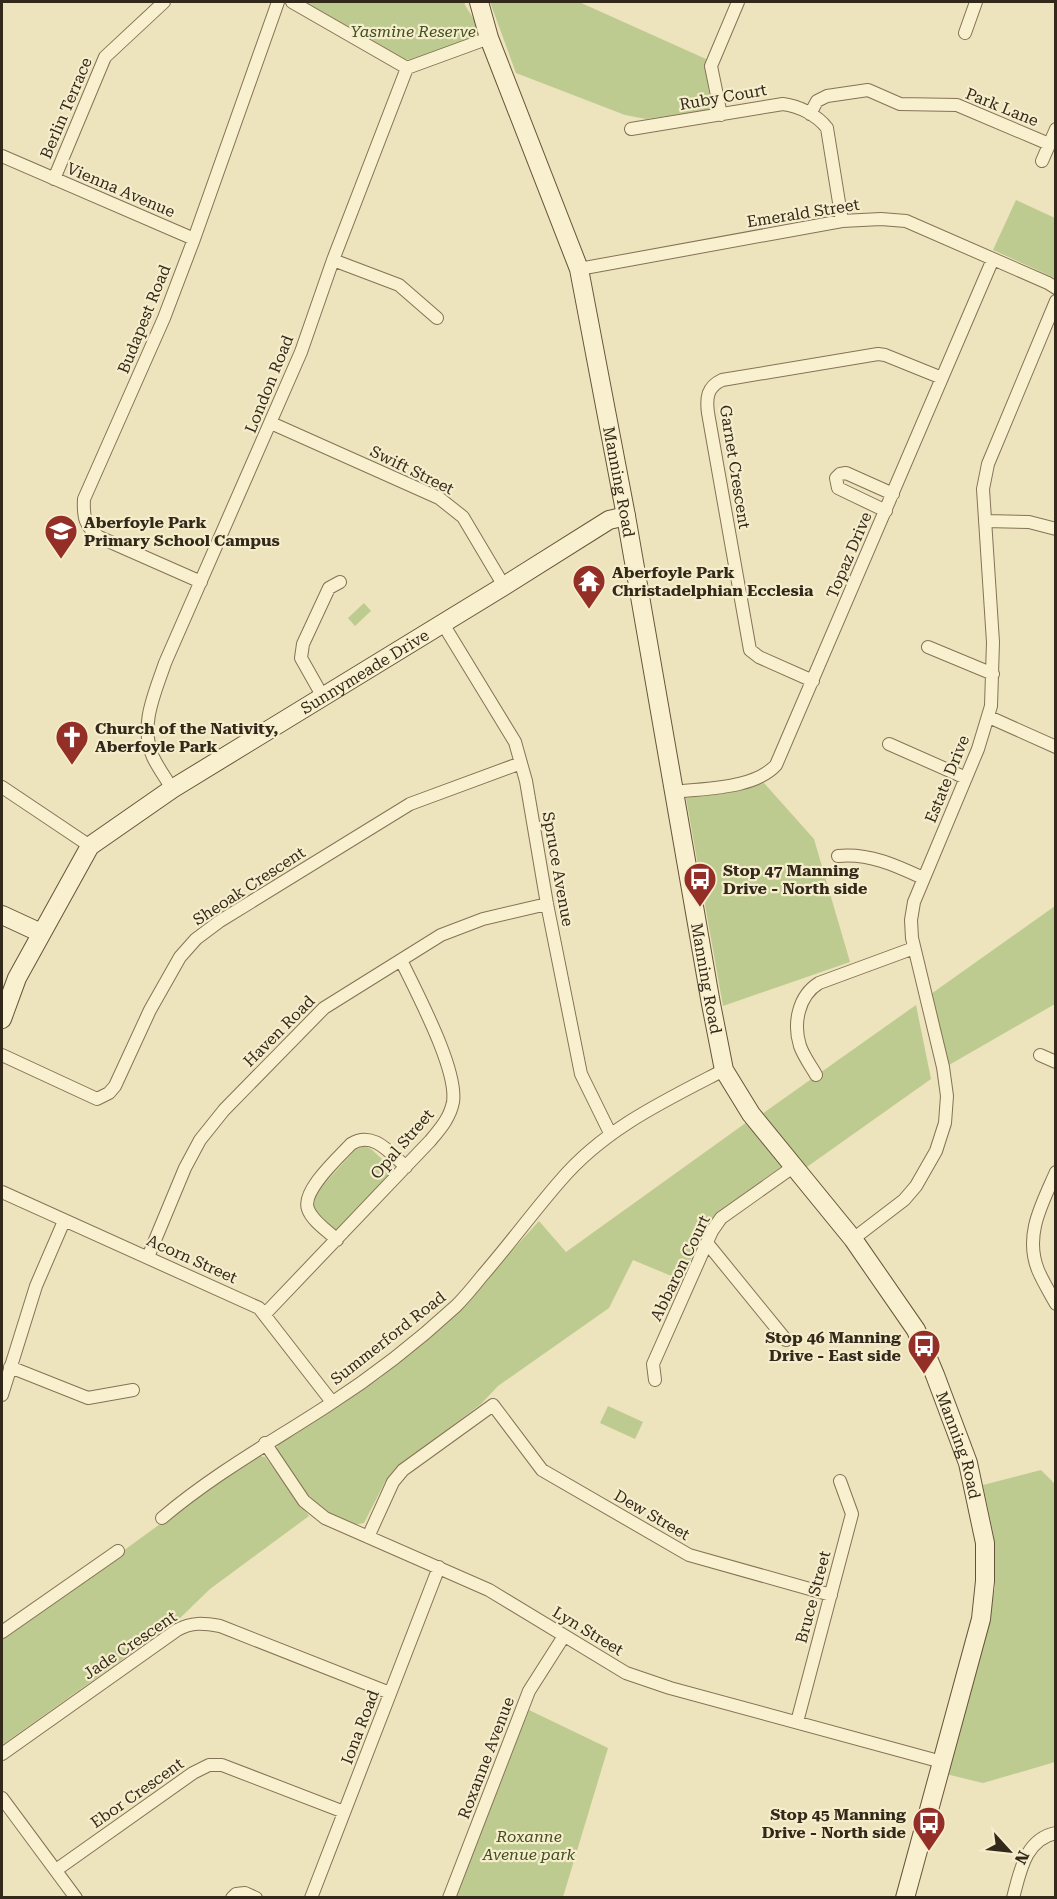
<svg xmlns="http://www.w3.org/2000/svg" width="1057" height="1899" viewBox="0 0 1057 1899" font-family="'Roboto Serif',serif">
	<rect width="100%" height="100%" fill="#ede3bc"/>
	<path fill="#becb90" d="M306 2H464C468 15 483 23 474 37L415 61 405 59Z
		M490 2H579L706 59 705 68 712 110 646 119 625 115 516 73Z
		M1016 200 1055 218V278L993 250Z
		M364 603 371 611 355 626 348 618Z
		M764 783 814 839 850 962 723 1006 686 798Z
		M1055 906V1004L949 1065 931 994Z
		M916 1005 931 1079 804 1169 762 1114Z
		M747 1122 782 1166 718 1212 706 1226 681 1280 633 1260 609 1308 498 1386 481 1404 394 1470 385 1482 364 1523 354 1525 331 1514 309 1499 276 1454 278 1443 380 1378 458 1310 539 1221 566 1252Z
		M364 1146 371 1149 395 1171 337 1232 316 1211 312 1204 315 1194 355 1150Z
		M608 1406 643 1422 635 1439 600 1423Z
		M255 1455 265 1457 309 1516 210 1589 179 1619 2 1745V1639Z
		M1041 1470 1056 1485 1055 1762 983 1783 946 1774 988 1621 995 1588 994 1537 983 1485Z
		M529 1710 608 1748 563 1897H456Z"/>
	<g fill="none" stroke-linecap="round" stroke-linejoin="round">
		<g stroke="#847356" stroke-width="14">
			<path id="street" d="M292 2 407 68
				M965 33 976 2
				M810 114 817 101 827 96 868 90 900 104 957 105 1049 144
				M721 115 711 66 738 2
				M631 129 783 104C799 106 817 115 827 128L842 221
				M2 156 194 239
				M1042 161 1056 129
				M54 179 105 57 164 2
				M333 260 399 285 437 318
				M579 269 842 221 881 219 906 221 1048 283 1056 288
				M271 423 439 498 463 517 504 586
				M886 511 838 488 836 478 840 474 846 473 893 494
				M985 521 1029 522 1056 529
				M201 582 99 537C85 526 83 517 84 499L164 318 194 239 278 2
				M443 624 515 742 526 781 547 904 581 1074 610 1133
				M928 647 993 674
				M813 681 759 657 750 650 708 413C706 398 707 387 722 380L878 354 885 355 942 378
				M323 697 301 658 303 644 329 588 340 582
				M989 717 1056 747
				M889 744 966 778
				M2 787 90 846
				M172 789C166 778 158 768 153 757 139 725 155 693 165 663L301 352 333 260 407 68 489 38
				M675 792C706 788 754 789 776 765L993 259
				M838 856C869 853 895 865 923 878
				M2 1055 97 1099 109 1093 115 1086 150 1010 180 957 196 939 220 921 410 804 521 763
				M1040 1055 1056 1062
				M816 1075C811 1066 804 1057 800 1046 793 1024 798 996 819 983L914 948
				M1056 1172C1042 1204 1024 1235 1038 1270 1043 1282 1050 1293 1056 1304
				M2 1192 259 1308 332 1402
				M853 1239 904 1200 916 1186 936 1151 945 1123 947 1096 943 1067 912 938 911 920 914 902 978 749 991 706 993 642 983 489 988 464 1056 301
				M337 1240C328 1231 312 1221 308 1209 301 1191 339 1157 351 1144 373 1130 390 1153 406 1167
				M707 1243 786 1340
				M148 1257 185 1168 200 1140 224 1110 324 1008 441 935 483 919 547 904
				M265 1314 430 1141C440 1129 450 1118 453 1102 458 1069 416 992 401 960
				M10 1367 88 1398 133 1390
				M655 1380 653 1364 712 1231 721 1218 793 1167
				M2 1395 36 1286 64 1221
				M265 1443 304 1501 325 1518 489 1590 626 1673 670 1688 942 1762
				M162 1518C214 1474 270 1443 327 1406 372 1377 416 1343 456 1306 465 1297 474 1286 482 1276 509 1245 533 1212 560 1181 604 1129 664 1101 724 1070
				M368 1537 393 1482 403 1470 493 1405 542 1470 689 1555 831 1595
				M2 1632 118 1551
				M797 1722 852 1514 840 1481
				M2 1754 177 1630C192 1622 203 1623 220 1626L390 1693
				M2 1798 76 1898
				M56 1870 193 1773 209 1765H222L344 1812
				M232 1898 236 1894 245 1893 256 1898
				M311 1898 439 1567
				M449 1898 529 1691 564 1636
				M1013 1898C1020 1872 1025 1839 1056 1833"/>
		</g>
		<g stroke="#665439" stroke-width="20">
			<g id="secondary">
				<path id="s1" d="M479 2 489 38 579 269 626 516 711 1004 724 1070 751 1114 853 1239 916 1330 935 1375 968 1463 985 1543V1581L981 1619 905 1898"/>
				<path d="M2 915 41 933"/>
				<path id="s2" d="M2 1019 17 978 90 846 172 789 504 586 609 520 626 516"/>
			</g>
		</g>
		<use href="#street" stroke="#f9f0cf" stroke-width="12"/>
		<use href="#secondary" stroke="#f9f0cf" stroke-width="18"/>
	</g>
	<defs>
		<g id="school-pin" transform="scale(1.725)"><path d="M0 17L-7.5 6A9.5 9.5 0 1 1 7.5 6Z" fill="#932f26" stroke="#f5edcb"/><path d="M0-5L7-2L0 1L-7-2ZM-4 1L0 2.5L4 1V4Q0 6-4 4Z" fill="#fff"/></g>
		<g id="temple-pin" transform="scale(1.725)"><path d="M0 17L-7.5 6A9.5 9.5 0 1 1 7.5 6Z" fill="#932f26" stroke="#f5edcb"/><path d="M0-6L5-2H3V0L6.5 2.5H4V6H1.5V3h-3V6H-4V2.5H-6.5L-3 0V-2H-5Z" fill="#fff"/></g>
		<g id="church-pin" transform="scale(1.725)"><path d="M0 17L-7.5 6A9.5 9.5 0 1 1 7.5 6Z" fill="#932f26" stroke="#f5edcb"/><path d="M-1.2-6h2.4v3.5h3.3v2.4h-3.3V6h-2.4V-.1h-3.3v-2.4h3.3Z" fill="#fff"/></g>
		<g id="bus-pin" transform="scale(1.725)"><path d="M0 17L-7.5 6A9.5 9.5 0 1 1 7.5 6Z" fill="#932f26" stroke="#f5edcb"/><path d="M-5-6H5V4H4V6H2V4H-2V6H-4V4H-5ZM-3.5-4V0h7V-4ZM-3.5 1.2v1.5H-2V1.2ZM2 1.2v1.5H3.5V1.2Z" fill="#fff"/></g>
	</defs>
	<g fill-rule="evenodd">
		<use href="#school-pin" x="61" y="531"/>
		<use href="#temple-pin" x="589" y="581"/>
		<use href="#church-pin" x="72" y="737"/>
		<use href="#bus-pin" x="700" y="879"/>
		<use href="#bus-pin" x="924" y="1346"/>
		<use href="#bus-pin" x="929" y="1823"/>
	</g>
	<g text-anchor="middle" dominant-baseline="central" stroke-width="4.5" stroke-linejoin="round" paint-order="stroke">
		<g font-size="16" font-style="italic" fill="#405021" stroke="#f5edcb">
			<text x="413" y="31">Yasmine Reserve</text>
			<text x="529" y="1836">Roxanne<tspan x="529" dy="18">Avenue park</tspan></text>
		</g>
		<g font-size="16" fill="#33291b" stroke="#f5edcb">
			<text transform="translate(723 97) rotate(-10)">Ruby Court</text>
			<text transform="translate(1002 107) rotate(22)">Park Lane</text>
			<text transform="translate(66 108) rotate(-67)">Berlin Terrace</text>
			<text transform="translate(121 190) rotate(23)">Vienna Avenue</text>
			<text transform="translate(803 213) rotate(-9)">Emerald Street</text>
			<text transform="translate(144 319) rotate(-68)">Budapest Road</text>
			<text transform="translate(269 384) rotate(-68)">London Road</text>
			<text transform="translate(735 467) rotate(81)">Garnet Crescent</text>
			<text transform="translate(412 470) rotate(26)">Swift Street</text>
			<text stroke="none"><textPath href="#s1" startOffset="502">Manning Road</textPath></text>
			<text transform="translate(849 555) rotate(-67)">Topaz Drive</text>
			<text stroke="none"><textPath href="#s2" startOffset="520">Sunnymeade Drive</textPath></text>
			<text transform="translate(947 779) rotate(-68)">Estate Drive</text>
			<text transform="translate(558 869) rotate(80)">Spruce Avenue</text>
			<text transform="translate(249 886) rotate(-33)">Sheoak Crescent</text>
			<text stroke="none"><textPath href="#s1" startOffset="1006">Manning Road</textPath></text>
			<text transform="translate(279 1031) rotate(-45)">Haven Road</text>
			<text transform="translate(402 1144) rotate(-49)">Opal Street</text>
			<text transform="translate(192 1259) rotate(24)">Acorn Street</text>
			<text transform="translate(680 1268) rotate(-64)">Abbaron Court</text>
			<text transform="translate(388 1338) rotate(-38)">Summerford Road</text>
			<text stroke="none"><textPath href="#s1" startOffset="1546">Manning Road</textPath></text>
			<text transform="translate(652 1515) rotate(30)">Dew Street</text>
			<text transform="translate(813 1597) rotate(-75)">Bruce Street</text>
			<text transform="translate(588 1631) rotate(31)">Lyn Street</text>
			<text transform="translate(130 1645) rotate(-34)">Jade Crescent</text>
			<text transform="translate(360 1727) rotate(-69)">Iona Road</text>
			<text transform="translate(486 1758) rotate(-69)">Roxanne Avenue</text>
			<text transform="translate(137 1793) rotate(-35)">Ebor Crescent</text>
		</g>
		<g font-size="16" font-weight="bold" fill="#33291b" stroke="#f5edcb" text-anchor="start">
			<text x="84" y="522">Aberfoyle Park<tspan x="84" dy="18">Primary School Campus</tspan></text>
			<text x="612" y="572">Aberfoyle Park<tspan x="612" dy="18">Christadelphian Ecclesia</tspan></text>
			<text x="95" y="728">Church of the Nativity,<tspan x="95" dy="18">Aberfoyle Park</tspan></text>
			<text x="723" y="870">Stop 47 Manning<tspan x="723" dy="18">Drive - North side</tspan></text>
			<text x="901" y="1337" text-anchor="end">Stop 46 Manning<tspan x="901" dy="18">Drive - East side</tspan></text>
			<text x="906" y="1814" text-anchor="end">Stop 45 Manning<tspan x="906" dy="18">Drive - North side</tspan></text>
		</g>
	</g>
	<rect width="1057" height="1899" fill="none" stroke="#33291b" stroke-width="6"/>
	<g transform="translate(1009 1851) rotate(117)" stroke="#f5edcb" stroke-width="4.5" paint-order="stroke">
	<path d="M0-4.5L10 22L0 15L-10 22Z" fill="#33291b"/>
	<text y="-9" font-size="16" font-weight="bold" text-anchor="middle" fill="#33291b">N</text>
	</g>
</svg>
